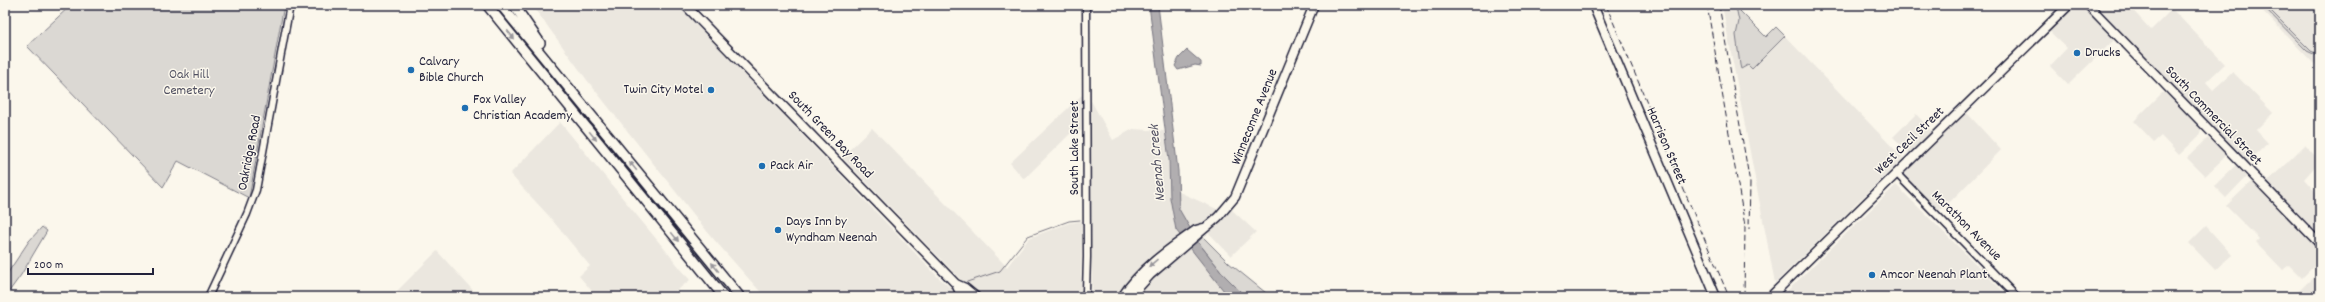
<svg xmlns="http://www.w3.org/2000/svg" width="2325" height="302" viewBox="0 0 2325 302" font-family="Dekko,sans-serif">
	<rect width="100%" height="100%" fill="#fbf7ec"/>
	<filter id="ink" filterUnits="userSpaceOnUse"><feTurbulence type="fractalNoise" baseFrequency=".025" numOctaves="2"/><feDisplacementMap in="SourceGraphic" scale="8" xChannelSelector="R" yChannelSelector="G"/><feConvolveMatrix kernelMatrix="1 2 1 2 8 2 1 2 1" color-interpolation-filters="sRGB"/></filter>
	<g filter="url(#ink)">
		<path fill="#ebe7df" d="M532 5H678L938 277 961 297H765L710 235 587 80Z
			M1722 5H1734L1766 37 1776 27 1903 158 1775 283Z
			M2047 5H2063L2055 13Z
			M2075 5H2081L2114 40 2068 85 2050 66 2067 48 2048 30Z
			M2093 5H2128L2151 30 2172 9 2225 64 2206 82 2213 90 2233 72 2273 113 2256 130 2268 143 2247 163Z
			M2257 5H2320V68L2319 69Z
			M2162 93H2166L2202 129 2199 136 2179 155 2161 136 2154 142 2134 121Z
			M1082 95V131L1072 132 1024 179 1010 163Z
			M1090 99 1113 140 1133 129 1165 131 1173 215 1176 230 1181 235 1118 297 1092 296Z
			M1967 113 2001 150 1944 208 1938 210 1904 174V171L1915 159 1893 137 1916 114 1938 138 1963 114Z
			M560 122 690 280 669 297H597L579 276 590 266 548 215 510 174Z
			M872 128 1007 267 1029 238 1069 223 1082 221 1081 297H981L969 288 842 157Z
			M2208 138 2227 155 2205 176 2187 158Z
			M2305 145 2320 161 2304 179 2320 197V260L2302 278 2289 265 2283 270 2256 242 2259 239 2226 206 2251 182 2260 189Z
			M2236 165 2246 177 2226 198 2214 186Z
			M1896 185 2009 297H1781Z
			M1177 191 1219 210 1191 231 1179 209Z
			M1231 209 1256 232 1231 256 1207 231Z
			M2206 226 2232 255 2215 270 2189 243Z
			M1191 247 1224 291 1232 297H1133L1155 275Z
			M437 251 479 297H391Z
			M2320 271V297H2293L2307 283Z"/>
		<path fill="#dbd8d3" stroke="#7e7d87" d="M71 5H284L249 198 178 161 163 187 27 46Z
			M2262 5H2265L2311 51 2320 55V57L2307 51Z
			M1736 7 1766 37 1776 27 1785 36 1752 69 1748 65 1741 69 1740 65 1736 35 1739 21Z
			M42 227 47 231 21 275 5 297V277L29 241Z
			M1203 237 1229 263 1271 297H1246L1224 275 1198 242Z"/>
		<path fill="#b1aeb0" stroke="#787681" d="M1149 5H1158L1178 171 1179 209 1198 242 1224 275 1246 297H1232L1224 291 1176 230 1170 198 1169 160Z
			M1187 50 1201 62V66L1195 65 1178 70 1175 66 1179 58Z"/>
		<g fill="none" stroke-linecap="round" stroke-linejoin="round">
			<path stroke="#787681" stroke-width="1" d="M967 282 1000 271 1028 236 1069 221 1080 220"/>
			<g stroke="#22223b" stroke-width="9">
				<path id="minor" d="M1896 173 2017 297
					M208 297 247 214 256 190 290 5
					M1084 297 1086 291 1087 257 1086 5"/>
			</g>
			<g stroke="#22223b" stroke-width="11">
				<path id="major" d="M685 5 956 284 960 293 965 297
					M1593 5 1716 297
					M2088 5 2320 244
					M956 284 965 288 976 297
					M1122 297C1140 269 1169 249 1196 230L1203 228
					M1130 297 1150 275 1218 217 1235 197 1314 5
					M1770 297 2069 5"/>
			</g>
			<g stroke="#22223b" stroke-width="12">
				<path id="highway" d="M487 5 724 297
					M501 5 740 297
					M514 5 540 43"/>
			</g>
			<use href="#minor" stroke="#fbf7ec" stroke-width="6"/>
			<use href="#major" stroke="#fbf7ec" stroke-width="8"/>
			<use href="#highway" stroke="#fbf7ec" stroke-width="9"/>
			<path stroke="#22223b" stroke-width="1" stroke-dasharray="6 3" stroke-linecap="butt" d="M1606 5 1729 297
				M1707 5 1745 226 1744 297
				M1719 5 1750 183 1749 229"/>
		</g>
		<defs><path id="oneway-solid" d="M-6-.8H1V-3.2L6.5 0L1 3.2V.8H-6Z"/></defs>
		<g fill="#99979c">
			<use href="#oneway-solid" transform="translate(511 35) rotate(51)"/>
			<use href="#oneway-solid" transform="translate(593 136) rotate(51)"/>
			<use href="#oneway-solid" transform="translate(633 166) rotate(-129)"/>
			<use href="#oneway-solid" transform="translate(675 237) rotate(51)"/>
			<use href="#oneway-solid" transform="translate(1153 263) rotate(139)"/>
			<use href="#oneway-solid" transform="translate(715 267) rotate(-129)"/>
		</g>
	</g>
	<g fill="#1f6fb2" stroke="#fbf7ec" stroke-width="1.5">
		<circle cx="2077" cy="53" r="4"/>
		<circle cx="411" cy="70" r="4"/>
		<circle cx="711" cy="90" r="4"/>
		<circle cx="465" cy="108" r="4"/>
		<circle cx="762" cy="166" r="4"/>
		<circle cx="778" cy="230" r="4"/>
		<circle cx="1872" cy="275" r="4"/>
	</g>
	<g text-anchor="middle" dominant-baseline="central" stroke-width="3" stroke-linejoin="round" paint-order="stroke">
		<g font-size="14" fill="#22223b" stroke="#fbf7ec" text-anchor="start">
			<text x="2085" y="53">Drucks</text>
			<text x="419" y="62">Calvary<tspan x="419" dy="16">Bible Church</tspan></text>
			<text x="703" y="90" text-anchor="end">Twin City Motel</text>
			<text x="473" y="100">Fox Valley<tspan x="473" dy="16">Christian Academy</tspan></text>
			<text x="770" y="166">Pack Air</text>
			<text x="786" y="222">Days Inn by<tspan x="786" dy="16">Wyndham Neenah</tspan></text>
			<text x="1880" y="275">Amcor Neenah Plant</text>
		</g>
		<g font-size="14" fill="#505061" stroke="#fbf7ec">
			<text x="189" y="75">Oak Hill<tspan x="189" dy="16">Cemetery</tspan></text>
		</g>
		<g font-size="14" fill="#22223b" stroke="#fbf7ec">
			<text transform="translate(2213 116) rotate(46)">South Commercial Street</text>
			<text transform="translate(1255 117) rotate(-68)">Winneconne Avenue</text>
			<text transform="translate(830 135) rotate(46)">South Green Bay Road</text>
			<text transform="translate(1910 141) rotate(-44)">West Cecil Street</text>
			<text transform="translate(1666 146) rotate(67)">Harrison Street</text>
			<text transform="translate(1075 148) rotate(-90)">South Lake Street</text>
			<text transform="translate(250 153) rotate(-79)">Oakridge Road</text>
			<text transform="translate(1966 226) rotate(45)">Marathon Avenue</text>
		</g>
		<g font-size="15" font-style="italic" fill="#545364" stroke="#fbf7ec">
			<text transform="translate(1158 163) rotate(-95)">Neenah Creek</text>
		</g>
	</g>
	<rect width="2325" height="302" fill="none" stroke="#fbf7ec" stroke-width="20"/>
	<rect x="10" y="10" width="2305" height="282" fill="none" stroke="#22223b" stroke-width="1.5" filter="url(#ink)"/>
	<path d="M28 268v6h125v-6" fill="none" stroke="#22223b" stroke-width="2"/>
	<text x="34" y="268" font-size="12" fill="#22223b" stroke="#fbf7ec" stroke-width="3" paint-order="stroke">200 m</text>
</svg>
